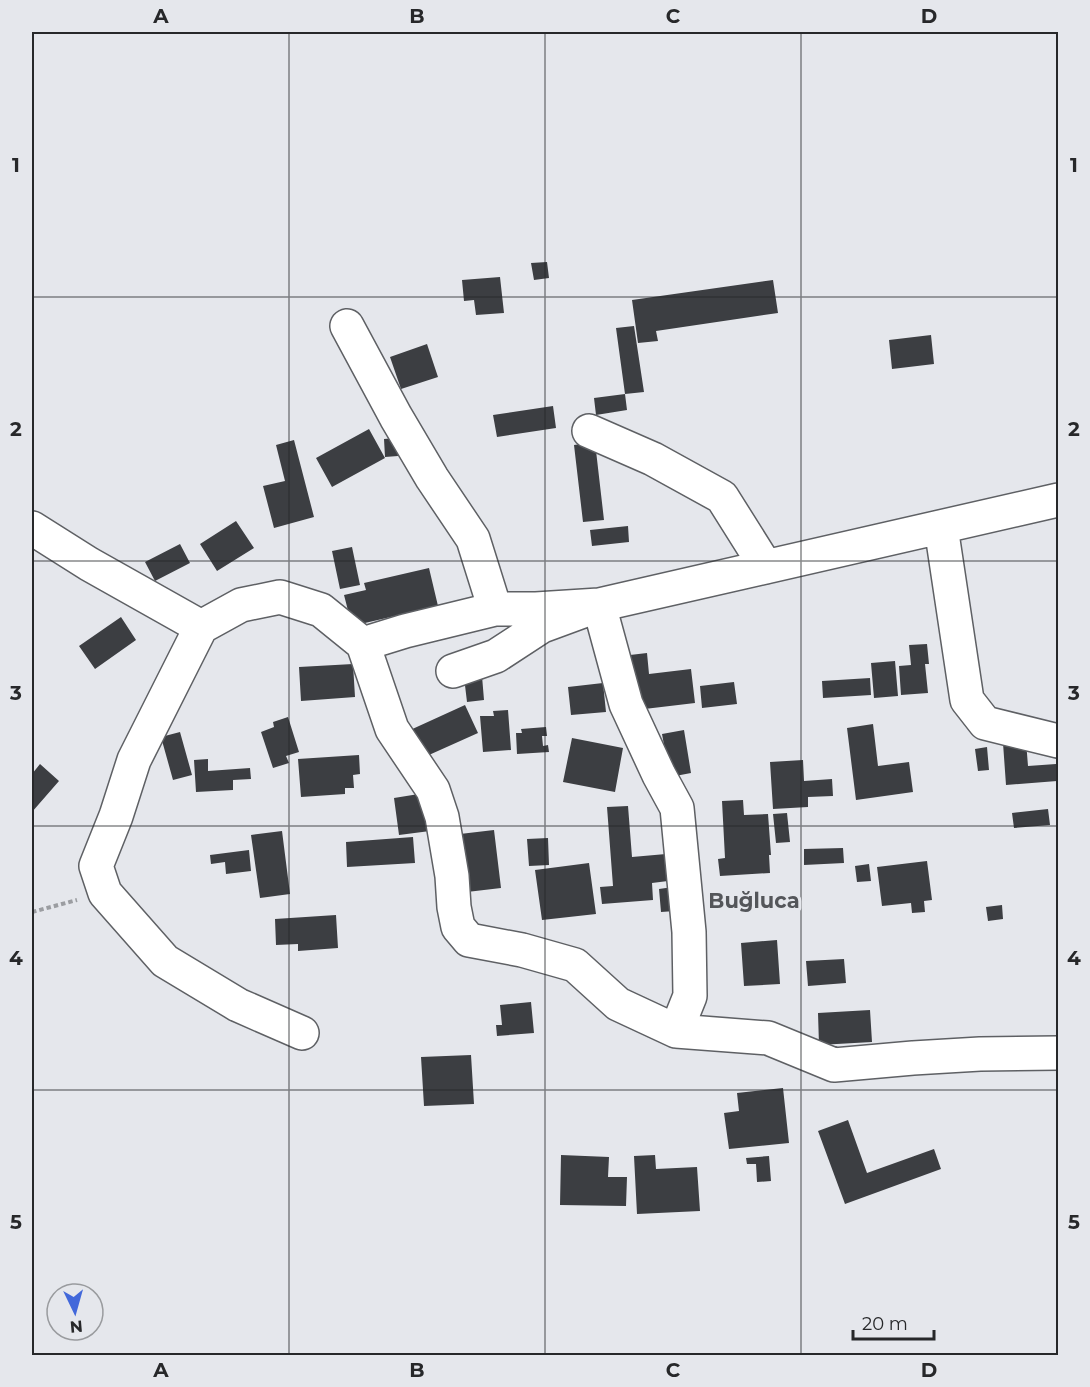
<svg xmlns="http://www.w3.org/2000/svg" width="1090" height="1387" viewBox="0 0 1090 1387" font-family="Montserrat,sans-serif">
	<rect width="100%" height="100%" fill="#e5e7ec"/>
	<path fill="#3c3e42" d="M547 262 549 278 534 280 531 263Z
		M500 277 504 313 476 315 474 300 464 301 462 280Z
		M773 280 778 313 656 331 658 341 638 343 632 300Z
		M634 326 644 392 625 394 627 410 596 415 594 398 625 394 616 328Z
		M931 335 934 364 892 369 889 340Z
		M427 344 438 377 401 389 390 357Z
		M553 406 556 428 497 437 493 415Z
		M369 429 385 458 332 487 316 458Z
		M396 438 398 456 385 457 384 439Z
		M294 440 314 517 274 528 263 486 285 481 276 445Z
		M595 442 604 520 583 522 574 445Z
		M236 521 254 548 217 571 200 544Z
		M628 526 629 542 592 546 590 530Z
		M180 544 190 563 155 581 145 562Z
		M352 547 360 585 340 589 332 551Z
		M429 568 438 606 352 626 344 595 366 590 364 583Z
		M121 617 136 640 95 669 79 646Z
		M927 644 929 664H925L928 693 901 695 899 666 911 665 909 645Z
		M647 653 649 674 691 669 695 703 636 710 630 655Z
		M895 661 898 696 874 698 871 663Z
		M353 664 355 697 301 701 299 667Z
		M482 676 484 700 467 702 464 677Z
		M870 678 871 695 823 698 822 681Z
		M734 682 737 704 702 708 700 686Z
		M603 683 606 712 571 715 568 687Z
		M465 705 478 733 420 759 408 731Z
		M508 710 511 750 483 752 480 716H494L493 711Z
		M288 717 299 752 286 756 289 763 273 768 261 732 274 727 273 722Z
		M873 724 878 766 909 762 913 792 856 800 847 728Z
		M546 727 547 736H542L543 746 548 745 549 752 517 754 516 733H522L521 729Z
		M684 730 691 773 670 777 662 734Z
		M180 732 192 775 173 780 161 737Z
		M572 738 623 748 615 792 563 782Z
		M1026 741 1028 766 1056 764 1057 781 1006 785 1003 743Z
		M987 747 989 770 978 771 975 749Z
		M359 755 360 774 353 775 354 788H345V794L301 797 298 759Z
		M208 759V771L250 768 251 779 233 780V790L196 792 194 760Z
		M803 760 804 781 832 779 833 796 808 797V807L773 809 770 762Z
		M40 764 59 781 32 812V774Z
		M425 793 430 831 399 835 394 798Z
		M743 800 744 815 768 814 771 855H769L770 873 720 876 718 859 725 858 722 801Z
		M628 806 632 857 666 854 668 881 652 883 653 900 602 904 600 887 613 886 607 807Z
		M1048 809 1050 825 1014 828 1012 813Z
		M787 813 790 842 776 843 773 814Z
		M494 830 501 888 467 892 460 834Z
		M282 831 290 894 260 898 251 835Z
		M413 837 415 863 347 867 346 842Z
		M548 838 549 865 529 866 527 839Z
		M843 848 844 863 804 865V849Z
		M249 850 251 871 226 874 225 862 211 864 210 855Z
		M927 861 932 900 924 901 925 912 912 913 911 903 882 906 877 867Z
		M589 863 596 914 542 920 535 870Z
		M869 864 871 881 857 882 855 866Z
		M673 887 675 911 661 912 659 889Z
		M1002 905 1003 919 988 921 986 907Z
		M336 915 338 948 298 951V944L276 945 275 919Z
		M777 940 780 984 744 986 741 943Z
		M844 959 846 983 808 986 806 961Z
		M531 1002 534 1033 497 1036 496 1025H502L500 1005Z
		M870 1010 872 1042 819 1045 818 1013Z
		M471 1055 474 1104 424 1106 421 1057Z
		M783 1088 789 1143 729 1149 724 1113 739 1111 737 1093Z
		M848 1120 867 1173 934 1149 941 1169 845 1204 818 1131Z
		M561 1155 609 1157 608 1177H627L626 1206 560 1205Z
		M655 1155 656 1169 697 1167 700 1211 637 1214 634 1156Z
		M769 1156 771 1181 757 1182 756 1164H747L746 1158Z"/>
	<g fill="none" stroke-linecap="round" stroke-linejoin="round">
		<g stroke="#5e6064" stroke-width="36">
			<path id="minor" d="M347 326 396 417 432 478 473 539 495 609
				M589 431 653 459 722 497 766 567
				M941 527 967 700 985 723 1058 741
				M32 528 89 564 201 627 134 760 116 816 96 866 105 893 165 961 238 1005 302 1033
				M201 627 241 605 280 597 321 610 363 644 392 729 433 790 442 817 452 876 454 907 458 927 469 940 522 950 575 965 618 1004 676 1031 768 1038 834 1065 913 1058 980 1054 1058 1053
				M363 644 405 631 495 609H536L599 605 1058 500
				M453 671 496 656 542 626 599 605 626 704 659 775 677 808 689 932 690 996 676 1031"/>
		</g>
		<path stroke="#9b9da1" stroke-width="4" stroke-dasharray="4.5 3" stroke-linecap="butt" d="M32 912 77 900"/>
		<use href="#minor" stroke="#fff" stroke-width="33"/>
	</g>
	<path fill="none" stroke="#27282a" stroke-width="1.5" stroke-opacity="0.55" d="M289 32V1356M545 32V1356M801 32V1356M32 297H1058M32 561H1058M32 826H1058M32 1090H1058"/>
	<g text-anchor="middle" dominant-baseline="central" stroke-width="6" stroke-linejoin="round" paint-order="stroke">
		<g font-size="21" font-weight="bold" fill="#54565a" stroke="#e5e7ec">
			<text x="754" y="900">Buğluca</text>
		</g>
	</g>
	<rect width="1090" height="1387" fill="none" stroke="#e5e7ec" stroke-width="66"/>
	<g transform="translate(75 1312) rotate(175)"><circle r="28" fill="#e5e7ec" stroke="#999b9e" stroke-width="1.5"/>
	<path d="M0-4.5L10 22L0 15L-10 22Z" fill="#4268da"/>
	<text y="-9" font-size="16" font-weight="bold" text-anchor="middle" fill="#27282a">N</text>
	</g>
	<path d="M853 1330v9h81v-9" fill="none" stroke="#27282a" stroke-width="3"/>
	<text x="862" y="1330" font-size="18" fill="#27282a" stroke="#e5e7ec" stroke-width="4.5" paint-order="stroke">20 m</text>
	<rect x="33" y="33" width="1024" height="1321" fill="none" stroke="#27282a" stroke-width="2"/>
	<g font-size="20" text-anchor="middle" font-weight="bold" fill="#27282a">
		<text x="161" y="23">A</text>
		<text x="417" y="23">B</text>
		<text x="673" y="23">C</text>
		<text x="929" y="23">D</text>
		<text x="16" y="172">1</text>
		<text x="1074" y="172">1</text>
		<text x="16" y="436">2</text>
		<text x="1074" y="436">2</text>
		<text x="16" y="700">3</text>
		<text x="1074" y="700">3</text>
		<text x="16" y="965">4</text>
		<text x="1074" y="965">4</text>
		<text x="16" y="1229">5</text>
		<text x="1074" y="1229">5</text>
		<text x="161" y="1377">A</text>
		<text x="417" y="1377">B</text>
		<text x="673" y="1377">C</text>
		<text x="929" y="1377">D</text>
	</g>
</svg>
